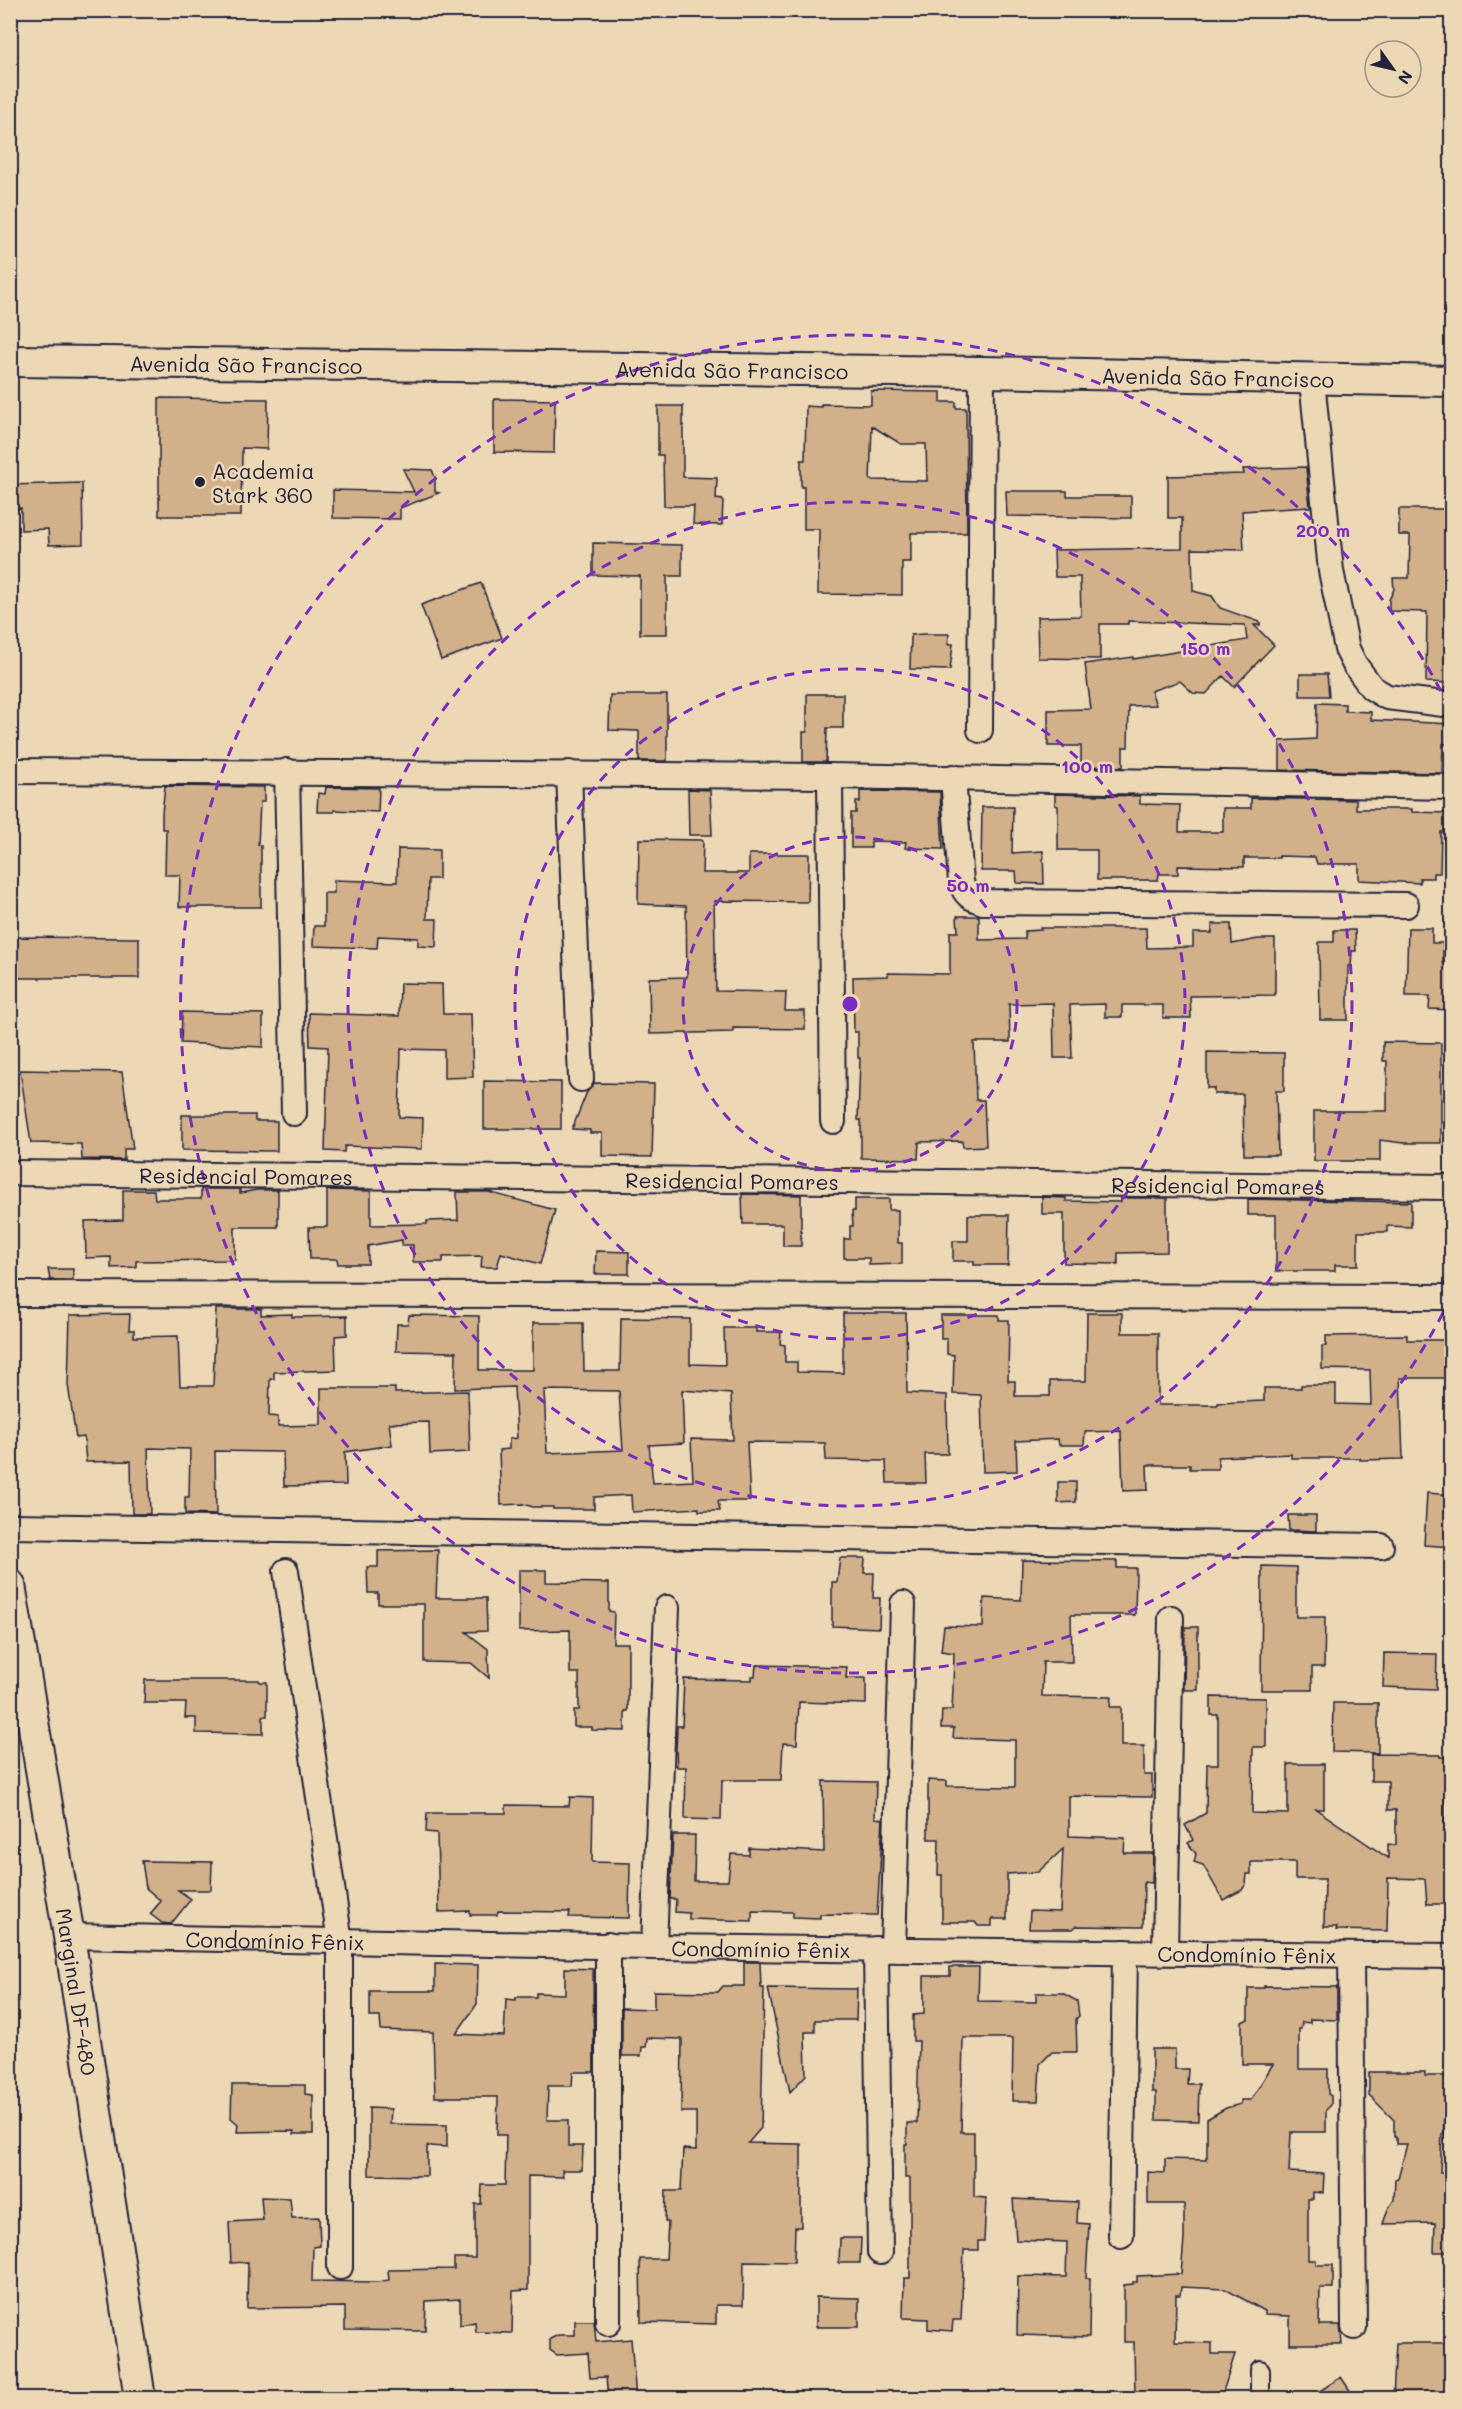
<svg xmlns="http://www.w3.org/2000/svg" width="1462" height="2409" viewBox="0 0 1462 2409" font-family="Mali,sans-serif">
	<rect width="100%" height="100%" fill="#edd8b6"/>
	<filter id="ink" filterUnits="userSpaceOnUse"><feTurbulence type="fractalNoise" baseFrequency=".0167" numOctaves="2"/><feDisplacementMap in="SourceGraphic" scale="12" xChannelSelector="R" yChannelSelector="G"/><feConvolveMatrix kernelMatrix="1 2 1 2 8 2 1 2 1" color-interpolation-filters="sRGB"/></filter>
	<g filter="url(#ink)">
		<path fill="#d2b18a" stroke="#22223b" stroke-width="1.5" fill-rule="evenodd" d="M871 391 941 392V402H956V408H966L967 533H911V562H902V595L818 594 819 529H804V487H801V460H805L806 406 821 407V404L871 405ZM872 426 901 444H926L927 481 870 480Z
			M159 398 268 399 267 449 242 448 241 516H159Z
			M494 399 555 400 554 453 494 452Z
			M658 406H683V477L717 478 716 499 723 500 722 525 693 524 694 506H664L663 455H658Z
			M1306 467 1310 507 1242 511 1244 550 1192 549 1193 591 1212 596 1220 608 1260 622V625H1254L1274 645 1234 687 1223 676 1206 694 1193 693 1180 681 1151 691 1156 705 1129 706 1128 747H1123V767L1081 766V746H1048V710L1091 709 1085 664 1133 657V659L1247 640 1245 625 1128 621V624H1100V659L1038 658 1037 617 1081 616 1080 577H1055L1054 550 1182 548V518H1168V476L1244 474 1243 469Z
			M403 469 432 470 435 477V492L439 493 400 508V519L333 518V490L414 492Z
			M82 483 83 544 49 545 48 529 21 530V508L10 510V485Z
			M1006 491H1067V496H1131V518L1007 516Z
			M1399 509H1452V683L1426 682 1427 612 1389 611V600L1394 589 1393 578H1409L1410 535H1399Z
			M593 543 682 545V576H667V634H640V576L593 575Z
			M481 583 502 638 441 660 421 605Z
			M923 634H949L948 644H953L950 670 910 669 911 635Z
			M1300 674H1327L1329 696H1300Z
			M807 694H843V728H827L826 762H803V732H807Z
			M610 695H667V761H639V731L609 730Z
			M1317 703 1345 704V711L1371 712V720L1452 724V744H1443L1442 773 1280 770V741L1316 739Z
			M165 786 264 787V802H260L258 845H261V907H179L180 875H165L166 829H162V813Z
			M326 787 379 788 378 812 334 810V812H317L318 793 325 794Z
			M688 789 710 790 712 835H689Z
			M860 791 940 792 943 849 905 848 906 842 871 841V848H851V813H856V802H860Z
			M1055 794 1140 796V804L1180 805 1179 832H1223V808H1251V798L1356 800V809H1412V812L1447 813V832H1441L1440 873H1433V878H1420V883L1359 880V864H1317L1315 857 1279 856V858H1244V867L1178 866V874H1159L1158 880H1097V850H1058V806L1055 805Z
			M982 807H1013L1012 853 1043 851 1044 884 1017 883 1016 871H981Z
			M639 839 703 840 702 873H749V854H809L808 902 714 901 716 991 786 992 785 1011H805V1029L733 1028V1032L650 1034 649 978 687 977 686 906 638 904Z
			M398 849 439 850V879H428L427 919H437L436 947 418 946V938L378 936 377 948 313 946 314 926H324V893H334V880L397 882Z
			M957 916H979V940L1025 939V931L1041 930 1040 928H1146L1147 948 1193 947V933H1212V924H1231L1232 944 1258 939H1275V995L1190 996 1191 1018H1163V1005H1122V1017H1105V1004L1070 1005 1072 1058H1054L1053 1003 1009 1004 1010 1042H974L976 1100H984L986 1146 963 1147 962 1141 919 1142 918 1159 861 1158V1120H858L860 1058H858V1032H854L853 977 888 976V973L950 974V932H958Z
			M1408 928H1432V943H1443V963H1452V1010L1429 1009 1430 996H1406Z
			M1334 930H1355L1356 951H1352L1351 966H1348V1020H1320L1319 942H1334Z
			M10 937 139 938V978H10Z
			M400 983 442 984 443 1014H471L473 1077 444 1078V1050L401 1049 399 1117 423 1118 422 1149 345 1146 344 1152 325 1151 328 1047 310 1046 309 1013 399 1016Z
			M182 1012 263 1014V1047L181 1043Z
			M1383 1042 1441 1043V1143H1403L1380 1140V1161H1314V1111H1387V1061H1383Z
			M1207 1052 1284 1053V1091H1276L1278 1155H1244L1243 1094H1214V1088H1207Z
			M20 1070 122 1072 133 1149H124V1160L82 1159 81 1144 31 1143Z
			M484 1081 561 1082V1129H484Z
			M594 1083 654 1084 652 1157 602 1156V1133H590V1130L572 1129 587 1092Z
			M182 1115H255V1121H277V1151L182 1150Z
			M201 1189H240V1193L257 1190H278V1227H235V1260L136 1261V1267L111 1268V1257L86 1258 85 1221 123 1220V1190H154L155 1199H201Z
			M327 1190 371 1191V1225L427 1224V1221L458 1220 457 1192H488L555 1210 540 1264 501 1253 497 1267H481L482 1256 443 1257V1262H413V1245H402V1240L368 1246V1264H338L337 1259H310L309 1227H327Z
			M742 1194 801 1195V1246H783V1224H743Z
			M1042 1197 1066 1198V1201L1121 1202V1198H1167V1252L1118 1253V1264L1064 1263V1214H1042Z
			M855 1199H889V1210H898V1243H902V1264L869 1265V1258H844V1239H850V1226H853L852 1211H855Z
			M1248 1199 1411 1202V1227L1387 1226V1232H1358V1265H1335V1271H1276V1215H1248Z
			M968 1215H1009L1008 1265H974V1261H953V1241H968Z
			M596 1251 629 1252V1274H595Z
			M48 1269H73V1280H50Z
			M216 1309H261V1315L292 1314V1317L347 1316V1335L335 1336 336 1370 274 1372V1379H270L269 1416 278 1417V1426L321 1425V1388H395V1393L468 1391 470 1452 430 1454 429 1422 389 1423 392 1445 345 1452 346 1485 284 1486 283 1452 215 1451 216 1515 185 1514V1497H189L190 1449 148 1448 150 1514H132L131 1461 86 1462 84 1437 76 1438 68 1385 70 1315 130 1314 129 1330H134V1337L178 1336 180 1386H213Z
			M843 1313H906L907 1393 947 1395 948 1454H925L926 1483H887L886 1461 826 1460 825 1443 747 1442 750 1501H718L720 1511H699V1508L632 1512 631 1495 594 1497V1509H553V1507H533L523 1504 501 1505 499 1450 509 1449V1439L517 1438 514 1387 455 1389 456 1352 396 1351 397 1324H408L409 1315 479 1316V1370H533V1323H583L584 1371H620L621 1318 690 1319V1364L725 1365 724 1328H756V1332H781L780 1344 785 1345V1362H797V1372L843 1373ZM544 1390 619 1391 623 1450 547 1453ZM682 1390 731 1394 733 1440 691 1439 693 1481 653 1483 649 1445 684 1443Z
			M1087 1313H1122V1333H1158V1405H1218V1403L1264 1401V1388H1301V1385H1336V1404L1371 1405 1370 1370 1322 1369V1346H1326V1336L1407 1335V1340H1452V1378H1400L1403 1459 1360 1460V1458H1291V1454L1218 1457V1469H1190V1465H1147L1148 1490 1123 1491 1121 1431 1085 1432 1084 1445H1059L1058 1439 1016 1441 1017 1471 983 1472 981 1395 953 1394 954 1355 947 1354V1339H941V1315H999V1320H1009L1008 1381H1015V1396H1050V1381H1086Z
			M1058 1482H1076V1502L1058 1503Z
			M1427 1493 1452 1495V1547L1424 1545Z
			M1288 1515H1316V1531L1289 1530Z
			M438 1550 436 1598H486L487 1631 466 1632 488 1649 489 1678 471 1663 424 1662V1604H378V1593H368L367 1567H378V1551Z
			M840 1558H865L864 1573H874L873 1598H880L879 1628 832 1626V1582H837Z
			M1022 1560 1117 1561V1568H1136L1135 1615H1071L1072 1662H1043L1042 1696 1111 1697 1110 1707H1121V1746H1144V1775H1152V1797L1069 1796V1836L1125 1838 1124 1853H1153L1152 1883 1144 1882 1143 1927 1076 1926 1073 1929H1029L1030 1911 1060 1912 1063 1849 1038 1872 1007 1874V1919H992V1926H978L975 1922H942V1875H938L939 1839H928V1780L947 1781V1786L1015 1787V1740L953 1738 954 1728H941L942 1710H952L953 1688 954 1653 941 1651 944 1626 983 1627 984 1598 1021 1600Z
			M1262 1566 1296 1567V1617H1325L1324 1667H1312V1690H1261Z
			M519 1570H546V1582L609 1583V1611L614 1612 613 1643H628V1711H625V1731L592 1730V1727H574V1710H579V1673H570V1630L519 1631Z
			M1185 1627H1198V1690H1184Z
			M1384 1653 1437 1654 1436 1689 1383 1687Z
			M756 1665 847 1667 846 1678H866V1704L799 1702 797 1744 783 1743 781 1780H722L721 1820 685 1819 686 1767H677L676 1751 677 1726H682L684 1679 752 1680V1676H755Z
			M145 1680H259L260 1682H267V1716H263V1734L196 1733V1718H185L186 1703H144Z
			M1211 1697 1266 1698V1747H1253L1252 1813 1288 1814V1764H1324V1809H1316L1388 1858V1844L1396 1845V1810H1388V1781H1371V1754L1440 1755V1757H1452V1790H1445V1824H1452V1898L1448 1900V1904H1427L1425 1879 1388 1878 1387 1931 1336 1930 1337 1927H1324L1325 1879H1295V1862H1251V1874H1247L1246 1884 1242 1890 1223 1900 1203 1865 1194 1862 1196 1854 1188 1843 1193 1840 1185 1825 1206 1813 1207 1764H1218V1715H1211Z
			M1333 1703H1378V1753L1332 1752Z
			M823 1781 876 1782 875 1818 883 1819 877 1915 820 1914V1918L793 1917V1912L752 1911V1921L689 1919V1913L675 1912 676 1899H670L673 1835H695L694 1881H728L731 1854 749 1855V1848L824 1852Z
			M570 1797 593 1798 592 1862 630 1863 629 1918 569 1917 570 1912 498 1911 497 1915H470V1911L439 1912 437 1833 426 1832 427 1813H506V1805L569 1806Z
			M142 1861 212 1862 211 1890H178L191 1899 171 1924 162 1923 150 1914 161 1901 146 1888Z
			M744 1962H760L761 1988H764L761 2128 748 2143 801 2144V2227H795L794 2262 744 2261 743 2305H716V2324L641 2322 640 2259H666L668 2222H665L666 2191H681L683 2149 696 2150V2112H681L682 2039 647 2038 646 2047H642L641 2056H622V2008L654 2009V1991L718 1992 723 1986H744Z
			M435 1964 478 1965 477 2004 456 2034 504 2036 506 1999 516 2000V1997H536V1993L565 1994V1968L593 1969 594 2072H573L572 2086H548L547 2120H568V2146H583L582 2170H562L563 2177 528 2176V2290L513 2291 512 2333 476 2332 475 2322 460 2325V2299L426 2301 425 2331 345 2330V2307L247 2308 248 2262 231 2263 229 2222 263 2220 261 2197 290 2198 292 2218 319 2217 320 2246 313 2247 312 2281 377 2282 389 2280 388 2270 454 2269V2258H475V2204H481L482 2185H505L506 2135H497L498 2097H435L433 2032 381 2030 380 2017H370V1991H435Z
			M950 1967H979L978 2001 1036 2002V1993H1062L1077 2001 1079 2016 1076 2019 1077 2052H1052L1040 2064 1038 2101H1012L1013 2038H963L961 2132H974V2197L986 2198 984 2241H978V2250H964L961 2320H953L952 2331 928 2329V2319L903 2318 904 2278H910V2178H905V2144H907V2123H917L919 2041H913V2015L924 2014V1976H950Z
			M1264 1986 1337 1987V2020L1310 2019V2023L1302 2022 1301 2029H1299V2069H1328V2094L1331 2096V2105L1326 2110V2132H1291L1289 2172 1324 2174 1323 2193 1313 2192V2199H1308V2260H1316V2265H1333V2288H1320L1319 2325H1340L1342 2344H1290V2316L1265 2315V2311L1225 2289 1181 2287 1180 2295H1176L1175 2342 1212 2343V2354H1235L1221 2398H1135L1134 2342H1124V2285L1133 2284V2282H1137V2276L1181 2274 1184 2239V2204H1148V2172L1165 2173V2159L1207 2160V2119L1226 2108 1241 2104V2100H1251L1273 2064H1242V2022L1248 2019V1988H1264Z
			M768 1988 857 1989 856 2020H815V2032H805L806 2075 790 2092Z
			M1152 2049H1175V2069H1188L1187 2084H1199L1198 2121 1156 2120V2092H1152Z
			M1369 2072H1425V2076H1452V2108L1444 2120V2134H1442L1440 2172 1452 2173V2252H1434L1435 2223 1383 2224 1388 2209 1394 2200 1395 2179 1398 2178 1407 2144H1396V2137H1394V2120L1369 2095Z
			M232 2085H305V2094L313 2095V2134H294V2131L237 2132 238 2124 231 2118Z
			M369 2108 391 2109 390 2124 447 2125V2147L427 2146V2176L369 2175Z
			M1013 2199 1078 2202 1077 2223 1089 2224 1086 2278H1090L1089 2337 1017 2335 1018 2276 1066 2277 1067 2242 1016 2240Z
			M840 2238H861L860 2263H839Z
			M816 2297 859 2298V2327H816Z
			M575 2321H594L596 2342 631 2339 636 2398H608L606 2377 590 2378 588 2353 557 2355 550 2350V2339L558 2335H575Z
			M1396 2343H1452V2398H1393Z
			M1341 2377 1355 2398H1309Z"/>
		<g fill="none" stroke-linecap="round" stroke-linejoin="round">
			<g stroke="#22223b" stroke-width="22">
				<path id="pedestrian" d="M1260 2398V2370"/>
			</g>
			<g stroke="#22223b" stroke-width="28">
				<g id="minor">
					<path d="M1312 380 1331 571 1347 649 1355 665 1372 688 1387 697 1452 705"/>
					<path d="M980 730 982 372"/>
					<path d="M10 771 830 776 1452 787"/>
					<path d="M287 771 294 1113"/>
					<path d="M569 773 581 1079"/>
					<path d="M830 776 833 1121"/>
					<path d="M953 777 961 882C965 895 970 898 983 902L1406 905"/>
					<path id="s1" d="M10 1173 1452 1187"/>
					<path d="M10 1294 1449 1297"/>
					<path d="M10 1526 1381 1546"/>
					<path d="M286 1571 340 1942V2267"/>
					<path id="s2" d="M69 1936 654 1947 1452 1956"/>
					<path d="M654 1947 667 1608"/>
					<path d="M876 1949 880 2252"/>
					<path d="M893 1949 903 1604"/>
					<path d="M1165 1952 1171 1618"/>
					<path d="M1351 1955 1354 2327"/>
					<path d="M1121 2236 1125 1952"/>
					<path d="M608 2323V1945"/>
				</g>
			</g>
			<g stroke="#22223b" stroke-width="34">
				<g id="tertiary">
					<path id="s3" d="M10 361 982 372 1452 381"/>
					<path id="s4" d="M10 1585 69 1936 140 2398"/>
				</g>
			</g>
			<use href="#pedestrian" stroke="#edd8b6" stroke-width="18"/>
			<use href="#minor" stroke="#edd8b6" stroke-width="24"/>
			<use href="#tertiary" stroke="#edd8b6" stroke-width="30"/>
		</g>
	</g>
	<g fill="none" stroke="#7b2cbf" stroke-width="3" stroke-dasharray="10 8">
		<circle cx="850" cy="1004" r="167"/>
		<circle cx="850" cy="1004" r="335"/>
		<circle cx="850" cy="1004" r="502"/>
		<path d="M1451 1297A669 669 0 1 1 1451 711"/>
	</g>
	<circle fill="#22223b" stroke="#edd8b6" stroke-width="2" cx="200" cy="482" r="6"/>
	<g text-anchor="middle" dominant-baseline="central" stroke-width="5" stroke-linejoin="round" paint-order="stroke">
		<g font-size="21" fill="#22223b" stroke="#edd8b6">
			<text stroke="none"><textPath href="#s3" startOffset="236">Avenida São Francisco</textPath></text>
			<text stroke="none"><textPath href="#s3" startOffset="722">Avenida São Francisco</textPath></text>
			<text stroke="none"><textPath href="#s3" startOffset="1208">Avenida São Francisco</textPath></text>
			<text stroke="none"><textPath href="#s1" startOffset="236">Residencial Pomares</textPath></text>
			<text stroke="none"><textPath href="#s1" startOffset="722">Residencial Pomares</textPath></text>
			<text stroke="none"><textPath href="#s1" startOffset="1208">Residencial Pomares</textPath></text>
			<text stroke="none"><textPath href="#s2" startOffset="206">Condomínio Fênix</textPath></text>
			<text stroke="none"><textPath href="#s2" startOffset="692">Condomínio Fênix</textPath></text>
			<text stroke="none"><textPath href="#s2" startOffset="1178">Condomínio Fênix</textPath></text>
			<text stroke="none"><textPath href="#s4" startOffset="412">Marginal DF-480</textPath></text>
		</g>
		<g font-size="21" fill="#22223b" stroke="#edd8b6" text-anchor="start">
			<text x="212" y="470">Academia<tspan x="212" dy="24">Stark 360</tspan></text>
		</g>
	</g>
	<circle cx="850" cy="1004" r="9" fill="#7b2cbf" stroke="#edd8b6" stroke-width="3"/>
	<g font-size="18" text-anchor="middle" font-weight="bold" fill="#7b2cbf" stroke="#edd8b6" stroke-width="5" stroke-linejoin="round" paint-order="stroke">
		<text x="1323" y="537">200 m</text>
		<text x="1205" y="655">150 m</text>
		<text x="1087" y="773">100 m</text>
		<text x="968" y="892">50 m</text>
	</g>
	<rect width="1462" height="2409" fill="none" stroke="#edd8b6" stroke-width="36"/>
	<rect x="18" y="18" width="1426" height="2373" fill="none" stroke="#22223b" stroke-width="2" filter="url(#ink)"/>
	<g transform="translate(1393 69) rotate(124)"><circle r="28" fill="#edd8b6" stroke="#9c8f85" stroke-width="1.5"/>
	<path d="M0-4.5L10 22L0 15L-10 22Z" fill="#22223b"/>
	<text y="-9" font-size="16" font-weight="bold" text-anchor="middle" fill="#22223b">N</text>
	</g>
</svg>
